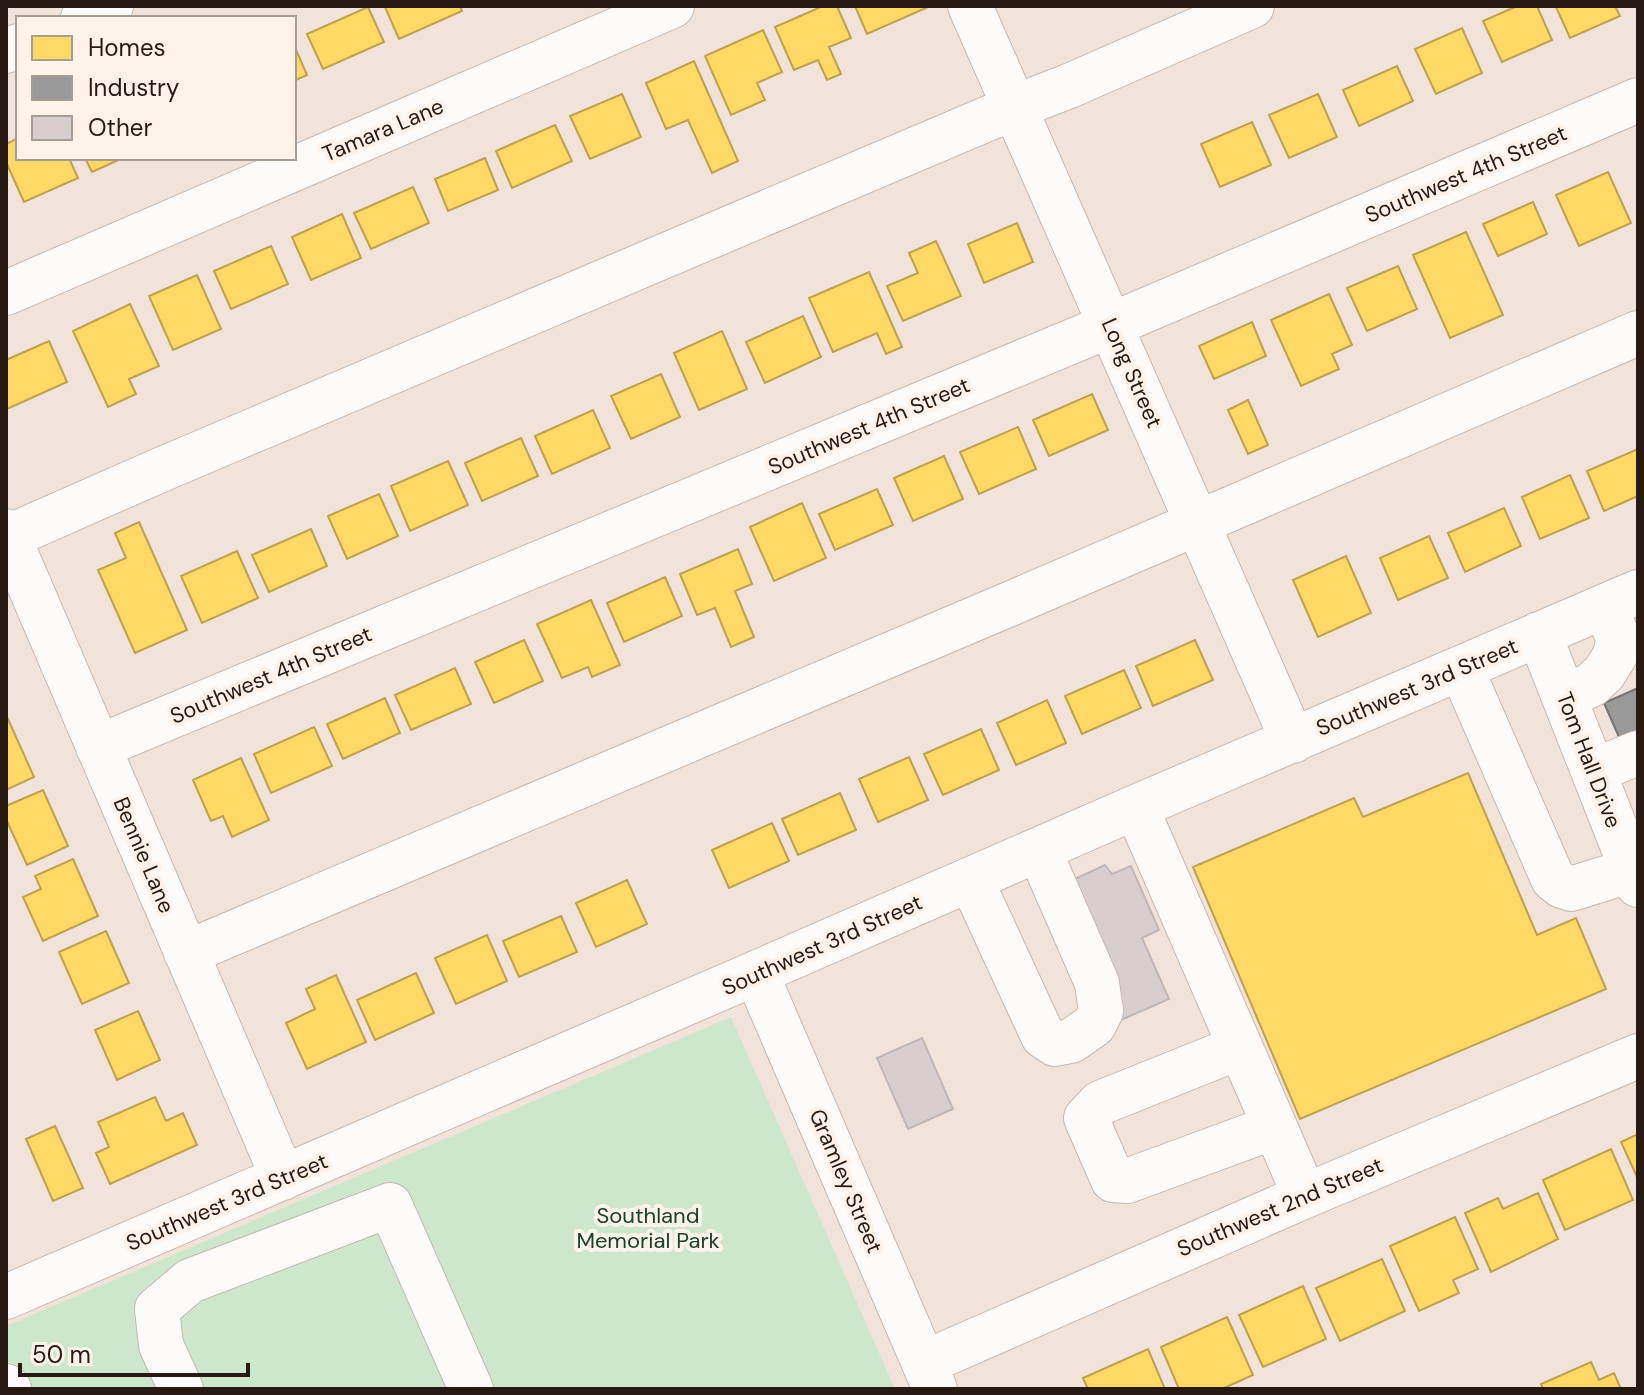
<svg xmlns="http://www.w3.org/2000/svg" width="1644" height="1395" viewBox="0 0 1644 1395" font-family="'DM Sans',sans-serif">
	<rect width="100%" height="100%" fill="#f2e3da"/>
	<path fill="#cce7cc" d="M731 1017 895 1389H6V1326Z"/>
	<path fill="#ffd966" stroke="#bea04d" stroke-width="2" d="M388 6H460L462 11 399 39 385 7Z
		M823 6H837L851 38 829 47 841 74 827 80 818 60 794 70 775 27Z
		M855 6H925L926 8 867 34Z
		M1517 6H1537L1552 40 1502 62 1483 21Z
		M1615 6 1620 16 1570 38 1556 7Z
		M368 7 384 42 323 69 307 34Z
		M1462 28 1482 73 1436 94 1415 49Z
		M763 30 782 72 757 83 765 100 731 115 705 56Z
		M294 45 307 75 294 81Z
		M694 61 738 161 712 173 688 120 666 129 646 83Z
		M1397 66 1413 101 1359 126 1343 90Z
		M622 94 641 137 590 159 570 116Z
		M1318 94 1337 137 1289 158 1269 115Z
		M1252 122 1271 165 1220 187 1201 144Z
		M555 125 572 161 512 188 496 151Z
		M18 138V158H69L78 178 24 202 6 162V144Z
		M85 158H123L92 172Z
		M485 158 498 190 448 211 435 179Z
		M1608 172 1631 223 1579 246 1556 195Z
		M413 187 429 223 371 249 354 213Z
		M1533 202 1547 234 1498 256 1483 224Z
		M342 214 361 258 311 280 292 237Z
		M1017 223 1033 262 984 283 968 244Z
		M1466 232 1503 315 1450 338 1413 255Z
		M936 241 961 296 903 321 887 286 918 273 909 253Z
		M271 246 288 284 231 309 214 271Z
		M1398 266 1417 309 1367 331 1347 288Z
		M869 272 902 347 886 354 877 333 833 352 809 298Z
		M197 275 221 329 173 350 149 296Z
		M1329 294 1352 345 1332 354 1339 369 1301 386 1271 320Z
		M130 304 159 366 129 379 136 394 108 407 73 331Z
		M803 316 821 357 765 383 746 342Z
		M1252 322 1266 356 1214 379 1199 346Z
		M722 331 747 389 699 410 674 353Z
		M49 341 67 382 7 409 6 360Z
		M661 374 680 417 631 439 611 396Z
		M1092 394 1108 430 1049 456 1033 420Z
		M1248 400 1268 445 1248 454 1228 410Z
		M593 410 610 448 552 474 535 436Z
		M1018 427 1036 469 979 494 960 452Z
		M521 438 538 476 482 501 465 463Z
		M1638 449V496L1604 511 1587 471Z
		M944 456 963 499 913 521 894 478Z
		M448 461 468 505 410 531 391 486Z
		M1570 475 1589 518 1540 539 1522 497Z
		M877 489 893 525 835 550 819 514Z
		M379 494 398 536 347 559 328 516Z
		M802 503 826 558 774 581 750 527Z
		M1504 508 1521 546 1465 572 1448 533Z
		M139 522 187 630 135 653 98 570 126 558 115 533Z
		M311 529 327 566 269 592 252 555Z
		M1429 536 1448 578 1398 600 1380 558Z
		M738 549 752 584 735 591 754 637 731 647 715 608 697 615 680 574Z
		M237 551 258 598 202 623 181 576Z
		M1346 556 1371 613 1318 637 1293 580Z
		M665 577 682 616 624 642 607 603Z
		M591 600 620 665 592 677 588 667 562 678 537 624Z
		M524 640 543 681 494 703 475 662Z
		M1195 640 1213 680 1153 706 1136 666Z
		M455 668 471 704 411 730 395 695Z
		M1124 670 1141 708 1082 734 1065 696Z
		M385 698 400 733 343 759 327 724Z
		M1047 700 1066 743 1016 765 997 723Z
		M8 719 34 777 6 790V720Z
		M314 727 332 766 271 793 254 754Z
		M981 729 999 770 943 795 924 754Z
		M909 757 928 800 878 822 859 779Z
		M241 758 269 820 232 837 223 816 211 821 193 780Z
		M1468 773 1537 935 1576 918 1606 989 1300 1119 1193 867 1354 798 1363 817Z
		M43 790 68 846 27 865 6 819V806Z
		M840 793 856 830 798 855 782 819Z
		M772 823 789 861 729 888 712 850Z
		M73 859 98 916 43 941 23 897 41 889 35 876Z
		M627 880 647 924 596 947 576 903Z
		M561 916 577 952 519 977 503 941Z
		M106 931 129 983 82 1004 59 952Z
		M487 935 507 981 456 1004 435 958Z
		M416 973 434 1013 375 1040 357 1000Z
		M336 975 366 1042 307 1069 286 1023 315 1009 306 989Z
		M138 1011 160 1060 117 1080 95 1030Z
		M155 1097 166 1121 183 1113 197 1145 110 1184 96 1153 109 1147 98 1122Z
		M55 1126 83 1188 53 1201 26 1139Z
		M1638 1134V1179L1621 1142Z
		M1611 1149 1633 1200 1565 1230 1543 1180Z
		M1538 1193 1558 1239 1491 1272 1465 1213 1498 1198 1503 1209Z
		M1455 1217 1478 1269 1453 1280 1459 1293 1419 1311 1390 1246Z
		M1382 1259 1405 1311 1340 1341 1316 1288Z
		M1303 1286 1326 1339 1263 1367 1239 1315Z
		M1227 1317 1253 1375 1222 1389H1179L1161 1347Z
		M1148 1349 1165 1389H1088L1083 1378Z
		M1591 1362 1599 1380 1614 1373 1621 1389H1543L1541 1384Z"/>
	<path fill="#999" stroke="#767370" stroke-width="2" d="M1638 688V737L1622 744 1604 703Z"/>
	<path fill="#d8ced0" stroke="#c0b6b8" stroke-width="2" d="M1105 865 1112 874 1131 866 1159 930 1142 938 1169 999 1121 1020 1062 885Z
		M922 1038 953 1109 908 1129 877 1058Z"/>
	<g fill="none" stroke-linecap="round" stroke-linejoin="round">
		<g stroke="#c5b8b0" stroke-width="46">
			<path id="minor" d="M970 6 1293 741
				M83 18 111 6
				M6 51 18 46
				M6 293 672 6
				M6 531 283 1178
				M8 537 158 471 1015 107 1069 86 1252 6
				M1539 634 1638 885
				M1461 668 1553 879 1562 886 1571 889 1632 870
				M1564 697 1591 685 1604 673 1616 654 1618 638 1605 606
				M98 747 1111 325 1638 100
				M1593 771 1638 753
				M1136 807 1305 1196
				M971 880 1043 1036 1055 1044 1071 1041 1094 1025 1101 1011 1097 983 1039 850
				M186 953 1012 603 1638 333
				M756 973 935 1389
				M1240 1047 1100 1103 1086 1118 1113 1180 1127 1181 1274 1127
				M6 1297 756 973 1136 807 1638 592
				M924 1363 1305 1196 1638 1056
				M6 1386 9 1389
				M181 1389 161 1345 157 1309 190 1281 390 1205 471 1389"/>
		</g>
		<use href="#minor" stroke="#fdfbf9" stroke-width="44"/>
	</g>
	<g text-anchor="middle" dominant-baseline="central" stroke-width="8" stroke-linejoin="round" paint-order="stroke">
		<g font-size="22" fill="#261a12" stroke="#fff2e9">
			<text transform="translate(383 130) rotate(-23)">Tamara Lane</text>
			<text transform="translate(1466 174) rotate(-23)">Southwest 4th Street</text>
			<text transform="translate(1132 373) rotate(66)">Long Street</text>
			<text transform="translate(869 426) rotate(-23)">Southwest 4th Street</text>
			<text transform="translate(271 675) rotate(-23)">Southwest 4th Street</text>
			<text transform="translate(1417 687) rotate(-23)">Southwest 3rd Street</text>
			<text transform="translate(1589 760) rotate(69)">Tom Hall Drive</text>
			<text transform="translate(144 855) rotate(67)">Bennie Lane</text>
			<text transform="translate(822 945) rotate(-24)">Southwest 3rd Street</text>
			<text transform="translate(846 1181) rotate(67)">Gramley Street</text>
			<text transform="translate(227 1202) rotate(-23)">Southwest 3rd Street</text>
			<text transform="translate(1280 1207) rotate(-23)">Southwest 2nd Street</text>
		</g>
		<g font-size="22" fill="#144328" stroke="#fff2e9">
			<text x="648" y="1215">Southland<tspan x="648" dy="25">Memorial Park</tspan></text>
		</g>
	</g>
	<rect width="1644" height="1395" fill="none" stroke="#261a12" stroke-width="16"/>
	<rect x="16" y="16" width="280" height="144" fill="#fff2e9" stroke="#a89c93" stroke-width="2"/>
	<rect x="32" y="36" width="40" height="24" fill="#ffd966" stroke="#a89c93" stroke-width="2"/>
	<text x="88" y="56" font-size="24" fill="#261a12">Homes</text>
	<rect x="32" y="76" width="40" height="24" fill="#999999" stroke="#a89c93" stroke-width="2"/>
	<text x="88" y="96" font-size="24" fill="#261a12">Industry</text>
	<rect x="32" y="116" width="40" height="24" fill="#d8ced0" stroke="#a89c93" stroke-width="2"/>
	<text x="88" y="136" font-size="24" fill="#261a12">Other</text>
	<path d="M20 1363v12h228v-12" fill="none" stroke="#261a12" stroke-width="4"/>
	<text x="32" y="1363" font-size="24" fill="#261a12" stroke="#fff2e9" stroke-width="6" paint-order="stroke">50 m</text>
</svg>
